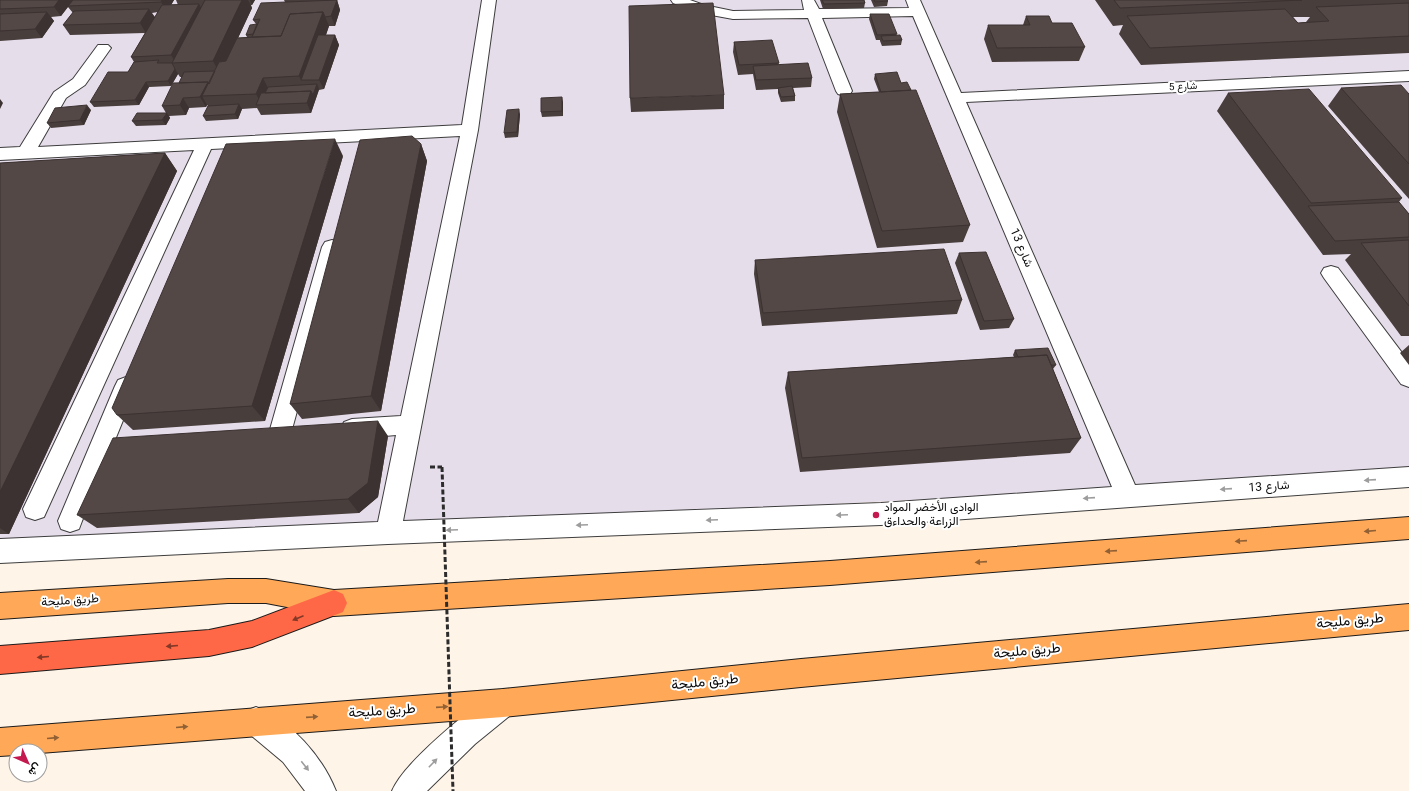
<svg xmlns="http://www.w3.org/2000/svg" width="1409" height="791" viewBox="0 0 1409 791" font-family="Georgia,Vazirmatn,serif">
	<rect width="100%" height="100%" fill="#fff4e8"/>
	<path fill="#e6ddeb" d="M0 0H1409V475L0 546Z"/>
	<g fill="none" stroke-linecap="round" stroke-linejoin="round">
		<g stroke="#3d3d3d" stroke-width="2">
			<path id="minor" d="M482 0H496L478 130 403 521 881 503 1112 487 913 16 822 18 852 91 850 94 844 96 838 94 836 91 808 18 733 19 695 12 673 3 671 0H690L704 5 733 11 804 10 802 0H814L819 9 909 8 906 0H920L961 93 1409 71V81L966 102 1135 485 1409 467V487L881 525 388 544 0 563V539L378 522 396 435 352 439 344 436 341 429 344 422 352 419 401 416 460 136 211 149 44 517 35 520 26 517 23 509 194 150 0 160V148L20 147 54 92 73 79 98 45H108L111 48 85 85 66 98 38 147 462 125Z
				M332 240 339 242 342 247 291 433 288 440 280 443 272 440 269 433 322 247 325 242Z
				M1331 266 1338 268 1409 362V387L1401 384 1324 278 1321 273 1324 268Z
				M126 377 134 380 137 386 82 521 79 529 70 532 61 529 58 521 115 386 118 380Z
				M503 689 513 693 517 703 513 713 475 744 427 791H392C404 762 466 713 493 693Z
				M256 707C291 721 322 756 336 791H305L283 762 246 731 242 721 246 711Z"/>
		</g>
		<g stroke="#1b1b1b" stroke-width="2">
			<path id="major" d="M1409 517V539L830 585 334 616 266 603H228L0 619V593L228 579H266L334 590 830 561Z
				M1409 604V630L801 687 503 717 40 753V751H16V755L0 756V728L503 689 801 659Z"/>
		</g>
		<g stroke="#1b1b1b" stroke-width="2">
			<path id="highway" d="M334 590 343 594 347 603 343 612 252 647 209 656 0 674V646L209 630 252 621Z"/>
		</g>
		<path stroke="#2c2c2c" stroke-width="3" stroke-dasharray="5 2.5" stroke-linecap="butt" d="M430 467H442"/>
		<use href="#minor" fill="#fff" fill-rule="evenodd"/>
		<use href="#major" fill="#ffa958" fill-rule="evenodd"/>
		<use href="#highway" fill="#ff6846" fill-rule="evenodd"/>
		<path stroke="#2c2c2c" stroke-width="3" stroke-dasharray="5 2.5" stroke-linecap="butt" d="M442 467 453 791"/>
	</g>
	<path fill="#483e3c" fill-rule="evenodd" d="M0 0H174L171 5H178L176 0H255L252 5H251L252 8 238 38 247 37 246 35 256 24 253 20 285 2 284 0H341H337L340 10 335 26H329L326 35H335L339 45 324 89 319 90 311 113 261 115 257 108 242 109 238 119 206 121 203 116 208 106 207 105 206 107 189 108 186 115 169 116 170 118 166 125 136 126 132 121 166 113 162 106 179 83 182 77H180L178 74 171 86 149 87 139 105 94 107 90 102 128 72 134 62 131 57 145 33 70 35 63 25 73 13 68 7 61 16 51 17 54 21 42 38 0 41ZM158 12 155 17 152 13Z
		M820 0H864L865 3 864 8 823 9Z
		M871 0H887L888 1 887 6 874 7Z
		M1095 0H1409V53L1141 65 1119 34 1123 25 1113 26ZM1293 17H1310L1306 22 1298 23Z
		M870 14 897 34 896 35 902 40 901 45 882 46 880 41V40H876L869 19Z
		M1026 16 1052 23 1085 47 1079 61 992 62 984 39 988 25H1023Z
		M734 42 779 63 778 65 812 78 811 87 793 88 795 96V101L781 102 778 93V89L756 90 753 74 738 75 733 52Z
		M875 74 901 83 911 90 970 225 963 242 877 248 837 112 840 94 879 92 874 79Z
		M1341 88 1409 94V199L1328 106Z
		M1228 93 1402 198 1399 202 1409 214V336H1401L1345 260 1351 254 1323 255 1217 111Z
		M724 95V109L631 112 630 98Z
		M563 102V116L542 117 541 112Z
		M91 110 84 125 51 128 47 123Z
		M520 114 518 137 505 138 504 133Z
		M421 144 427 161 381 411 302 419 290 404Z
		M165 153 177 171 9 534H0V163Z
		M343 156 265 421 133 430 117 415Z
		M959 253 1014 319 1009 328 980 330 955 263Z
		M755 260 962 300 957 314 762 326 754 274Z
		M1409 345V365L1400 353Z
		M1015 350 1056 365 1053 369 1081 438 1070 453 800 472 785 388 788 372 1014 357 1013 355Z
		M388 436 378 497 359 513 97 528 77 515Z"/>
	<path fill="#3b3231" d="M59 0H73L61 16 54 7Z
		M162 0H174L167 12 161 2Z
		M242 0H248L252 8 211 96H202L207 105 206 107 200 97 208 82 218 70 213 61Z
		M250 0H255L252 5Z
		M337 0 340 10 335 26 331 16Z
		M199 4 204 13 176 63 171 55Z
		M149 9 155 18 146 33 140 23Z
		M47 12 54 21 42 38 35 29Z
		M323 12 329 26 310 80H301L299 76Z
		M335 35 339 45 324 89 319 80Z
		M175 69 178 74 171 86 168 81Z
		M263 78 270 92 262 105 256 94Z
		M146 82 149 87 139 105 135 100Z
		M317 84 319 89 311 113 307 103 311 91Z
		M562 97 563 102V116L562 111Z
		M183 98 189 108 186 115 180 105Z
		M0 99 3 103 0 109Z
		M239 104 242 109 238 119 235 114Z
		M87 105 91 110 84 125 80 120Z
		M519 109 520 114 518 137 517 132Z
		M167 113 170 118 166 125 162 120Z
		M335 139 343 156 265 421 252 406Z
		M421 144 427 161 381 411 371 396Z
		M165 153 177 171 9 534 0 528V492Z
		M378 421 388 436 378 497 359 513 348 499Z"/>
	<path fill="#544846" stroke="#3b3231" d="M0 0H59L54 7 0 9Z
		M73 0H162L161 2 68 6Z
		M205 0H242L213 61 172 63Z
		M337 0 331 16 325 17 323 12 290 14 281 36 252 37 260 19 253 20 261 3Z
		M822 0H864L865 3 824 4Z
		M874 0H887L888 1 875 2Z
		M1114 0H1302L1120 8Z
		M713 3 724 95 630 98 629 6Z
		M1409 3V36L1150 48 1127 16 1285 9 1298 23 1329 21 1316 7Z
		M199 4 171 55 131 57 162 5Z
		M149 9 140 23 63 25 74 11Z
		M47 12 35 29 0 31V14Z
		M323 12 299 76 263 78 256 94 202 96 219 62 226 61 237 38 281 36 290 14Z
		M870 14H889L897 34 877 35Z
		M1026 16H1049L1052 23H1072L1085 47 997 48 988 25H1030Z
		M257 24 253 34 246 35 250 25Z
		M318 35H335L319 80H301Z
		M900 35 902 40 883 41 881 36Z
		M772 40 779 63 739 65 734 42Z
		M159 60 157 63H172L175 69 168 81 146 82 135 100 90 102 108 72H128L134 62Z
		M808 63 812 78 756 80 753 66Z
		M215 71 209 84 208 82 179 83 184 72Z
		M897 72 901 83 907 82 911 90 881 92 875 74Z
		M208 82 200 97 183 98 180 105 162 106 173 83Z
		M317 84 313 95 311 91 265 93 268 87Z
		M1401 85 1409 94V164L1341 88Z
		M792 86 795 96 781 97 778 88Z
		M1309 89 1402 198 1311 203 1228 93Z
		M916 90 970 225 882 231 840 94Z
		M311 91 307 103 256 105 261 93Z
		M562 97V111L541 112V98Z
		M239 104 235 114 203 116 208 106Z
		M87 105 80 120 47 123 55 108Z
		M519 109 517 132 504 133 507 110Z
		M137 113H167L162 120 132 121Z
		M412 136 421 144 371 396 290 404 360 140Z
		M335 139 252 406 117 415 112 408 226 144Z
		M165 153 0 492V163Z
		M1399 202 1409 214V237L1335 241 1308 206Z
		M1409 240V306L1361 243Z
		M944 249 962 300 763 313 755 260Z
		M986 252 1014 319 984 321 959 253Z
		M1048 348 1056 365H1051L1047 355 1018 357 1015 350Z
		M1047 355 1081 438 802 458 788 372Z
		M378 421 368 483 348 499 77 515 113 438Z"/>
	<defs><path id="oneway-solid" d="M-6-.8H1V-3.2L6.5 0L1 3.2V.8H-6Z"/></defs>
	<g fill="#9d9d9d">
		<use href="#oneway-solid" transform="translate(1370 480) rotate(176)"/>
		<use href="#oneway-solid" transform="translate(1226 489) rotate(176)"/>
		<use href="#oneway-solid" transform="translate(1089 498) rotate(176)"/>
		<use href="#oneway-solid" transform="translate(842 515) rotate(178)"/>
		<use href="#oneway-solid" transform="translate(712 520) rotate(178)"/>
		<use href="#oneway-solid" transform="translate(582 525) rotate(178)"/>
		<use href="#oneway-solid" transform="translate(452 530) rotate(178)"/>
		<use href="#oneway-solid" transform="translate(433 763) rotate(-46)"/>
		<use href="#oneway-solid" transform="translate(305 766) rotate(52)"/>
	</g>
	<g fill="#916135">
		<use href="#oneway-solid" transform="translate(1370 531) rotate(175)"/>
		<use href="#oneway-solid" transform="translate(1241 541) rotate(176)"/>
		<use href="#oneway-solid" transform="translate(1111 551) rotate(176)"/>
		<use href="#oneway-solid" transform="translate(981 562) rotate(176)"/>
		<use href="#oneway-solid" transform="translate(442 707) rotate(-4)"/>
		<use href="#oneway-solid" transform="translate(312 717) rotate(-4)"/>
		<use href="#oneway-solid" transform="translate(182 727) rotate(-5)"/>
		<use href="#oneway-solid" transform="translate(53 738) rotate(-5)"/>
	</g>
	<g fill="#843928">
		<use href="#oneway-solid" transform="translate(298 618) rotate(157)"/>
		<use href="#oneway-solid" transform="translate(172 646) rotate(175)"/>
		<use href="#oneway-solid" transform="translate(43 657) rotate(175)"/>
	</g>
	<circle fill="#c4194f" stroke="#fff" stroke-width="1.5" cx="876" cy="515" r="4"/>
	<g text-anchor="middle" dominant-baseline="central" stroke-width="4" stroke-linejoin="round" paint-order="stroke">
		<g font-size="10" fill="#0a0a0a" stroke="#fff">
			<text transform="translate(1183 87) rotate(-3)">شارع 5</text>
		</g>
		<g font-size="12" fill="#0a0a0a" stroke="#fff">
			<text transform="translate(1021 248) rotate(67)">شارع 13</text>
			<text transform="translate(1269 487) rotate(-4)">شارع 13</text>
			<text transform="translate(70 601) rotate(-4)">طريق مليحة</text>
		</g>
		<g font-size="12" fill="#0a0a0a" stroke="#fff" text-anchor="start">
			<text x="884" y="508">الوادى الأخضر المواد<tspan x="884" dy="14">الزراعة والحداءق</tspan></text>
		</g>
		<g font-size="14" fill="#0a0a0a" stroke="#fff">
			<text transform="translate(1350 622) rotate(-5)">طريق مليحة</text>
			<text transform="translate(1027 652) rotate(-5)">طريق مليحة</text>
			<text transform="translate(705 683) rotate(-6)">طريق مليحة</text>
			<text transform="translate(382 712) rotate(-4)">طريق مليحة</text>
		</g>
	</g>
	<g transform="translate(28 763) rotate(135)"><circle r="19" fill="#ffffff" stroke="#9d9d9d"/>
	<path d="M0-3L7 15L0 10L-7 15Z" fill="#c4194f"/>
	<text y="-6" font-size="11" font-weight="bold" text-anchor="middle" fill="#0a0a0a">ش</text>
	</g>
</svg>
